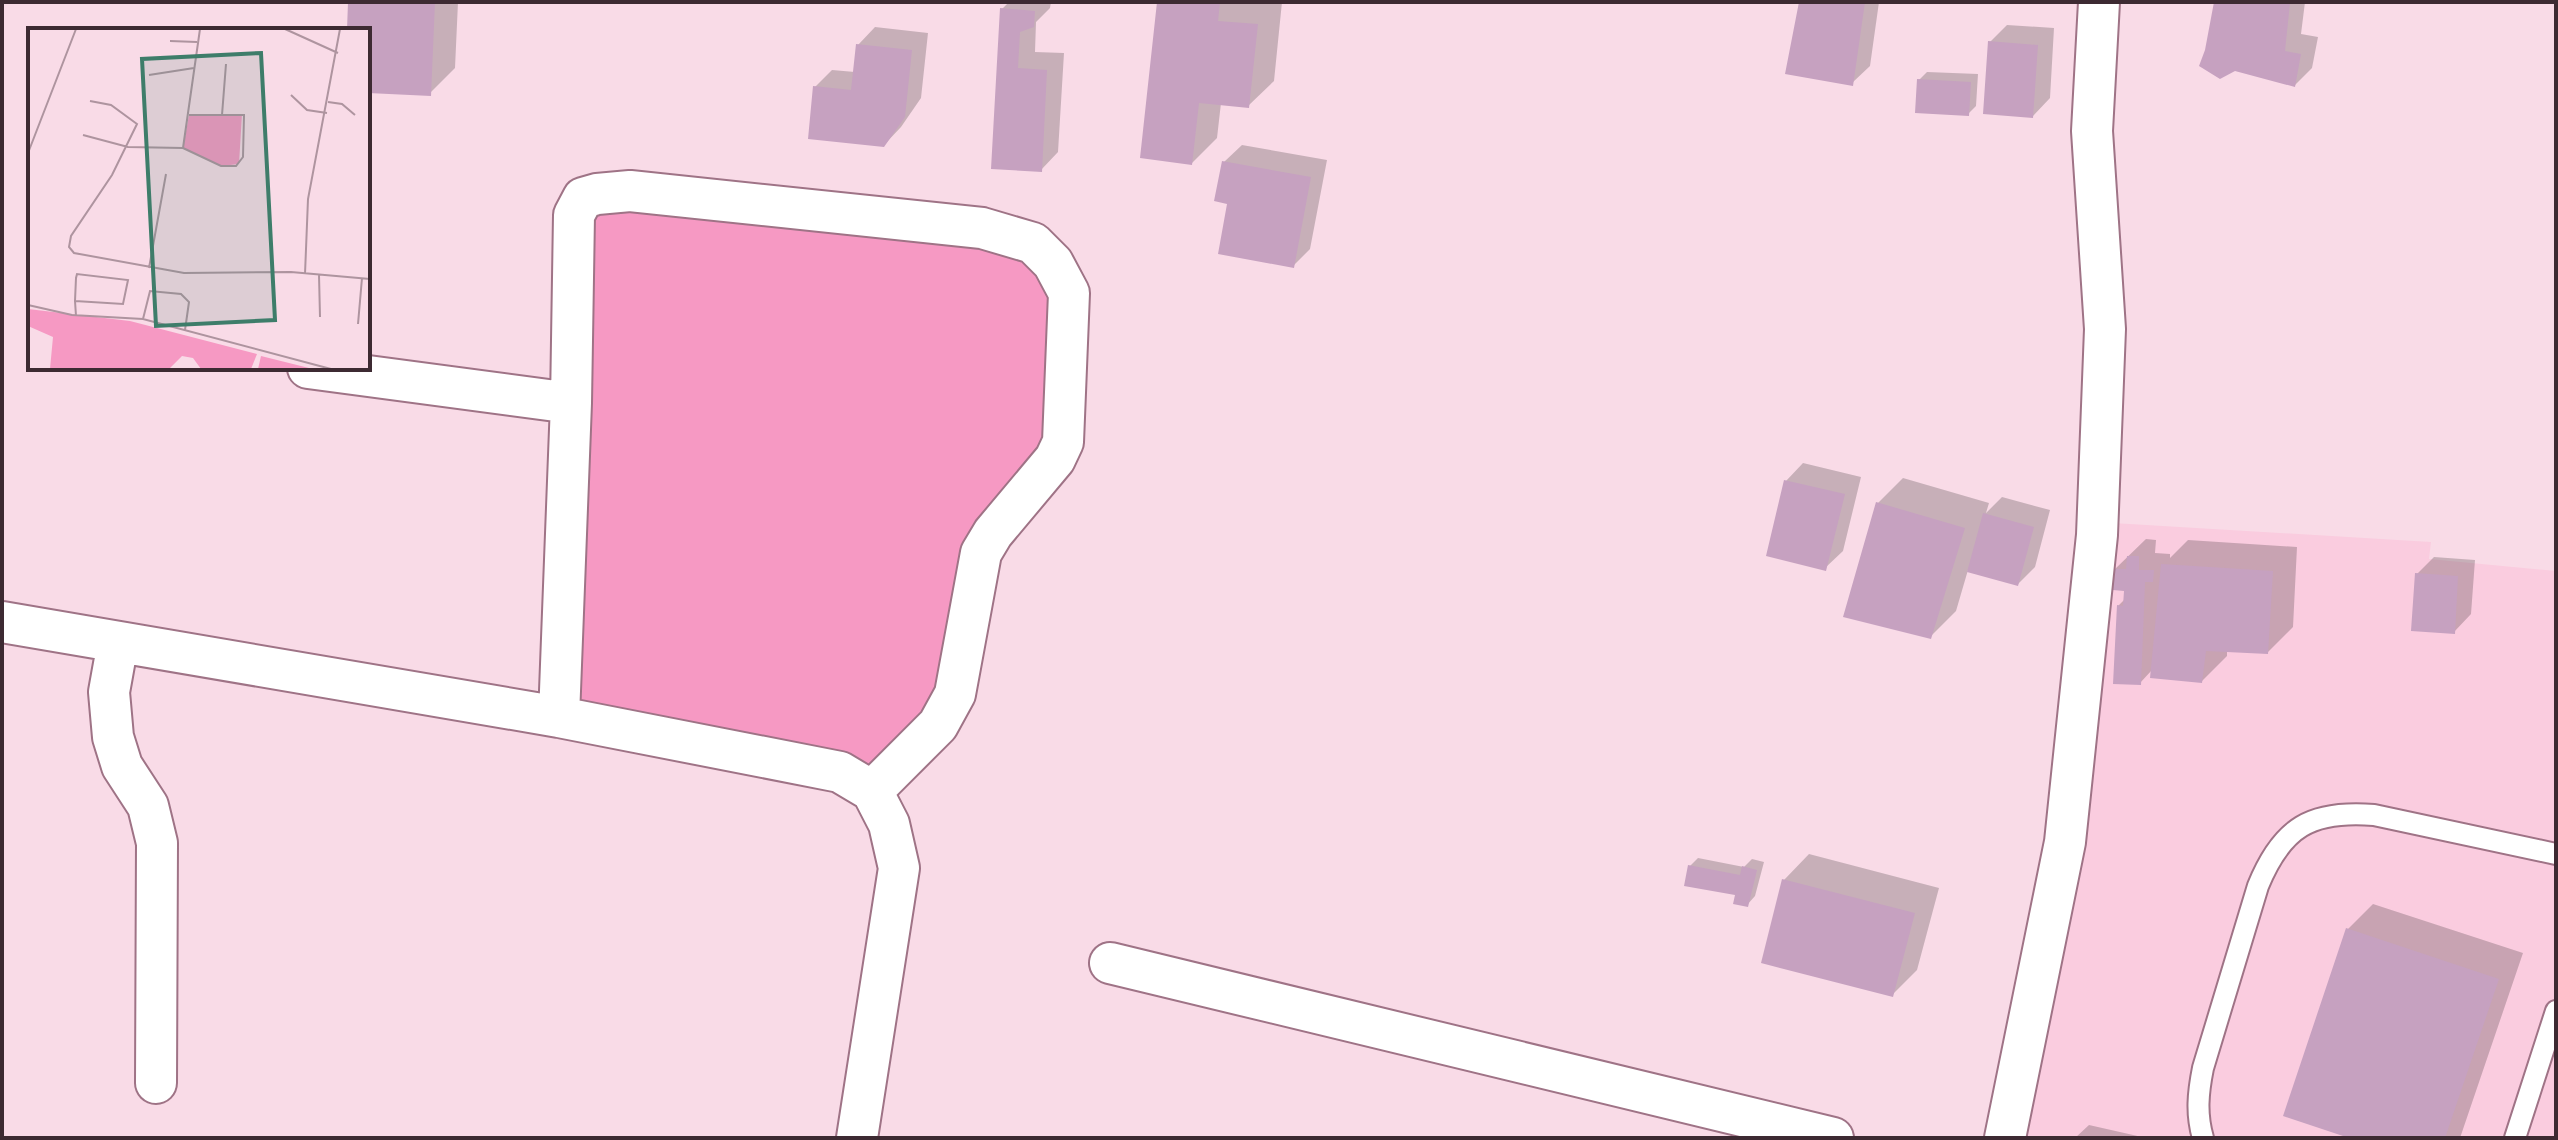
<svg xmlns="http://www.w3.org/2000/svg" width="2558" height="1140" viewBox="0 0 2558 1140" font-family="'Titillium Web',sans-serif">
	<rect width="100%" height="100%" fill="#f9dbe7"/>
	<path fill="#faccdf" d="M2096 522 2431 542 2429 559 2556 571V1138H2003Z"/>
	<path fill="#f699c3" d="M583 198 843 212 1053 263 1065 418 1020 500 955 694 872 791 559 717Z"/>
	<path fill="#0003" d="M350 2H458L455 68 430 93 368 91V30H349Z
		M1009 2H1051L1050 8 1036 22 1035 52 1064 53 1058 152 1041 170 1002 9Z
		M1159 2H1282L1274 81 1248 106 1221 103 1217 138 1192 163Z
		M1801 2H1879L1870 66 1852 83Z
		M2215 2H2305L2301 34 2318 37 2312 68 2295 85 2207 50Z
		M2007 25 2054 28 2050 98 2033 116 1990 42Z
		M875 27 928 33 921 98 901 127 884 145 815 87 832 70 855 72 858 45Z
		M1927 72 1978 74 1976 106 1968 114 1919 80Z
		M1242 145 1327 160 1310 249 1293 266 1230 202 1224 162Z
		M1803 463 1861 477 1843 551 1825 568 1786 481Z
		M1903 478 1989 503 1986 513 2002 497 2050 510 2035 567 2018 584 1968 570 1956 611 1931 636 1878 503Z
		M2146 539 2156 540 2155 553 2170 554V558L2188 540 2297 547 2293 627 2268 652 2227 650V656L2202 681 2152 670 2140 683 2118 606 2125 599 2126 589 2115 569Z
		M2434 557 2475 560 2471 614 2454 632 2417 574Z
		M1809 854 1939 888 1917 970 1892 995 1784 880Z
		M1698 858 1744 867 1752 859 1764 862 1755 896 1747 905 1737 893 1690 866Z
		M2373 904 2523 953 2460 1138H2353L2348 929Z
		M2089 1125 2142 1137 2075 1138Z"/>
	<path fill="#c6a1c0" d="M348 2H435L431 96 368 93V30H347Z
		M1157 2H1220L1218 21 1258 24 1249 108 1199 103 1192 165 1140 158Z
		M1799 2H1865L1853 86 1785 74Z
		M2214 2 2290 3 2285 51 2301 54 2295 87 2235 71 2220 79 2199 66 2205 50Z
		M1000 8 1035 11 1034 27 1020 32 1018 68 1047 70 1042 172 991 169Z
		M1988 41 2038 45 2033 118 1983 114Z
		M856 44 912 50 905 117 884 147 808 139 813 86 851 90Z
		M1917 79 1971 82 1969 116 1915 113Z
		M1222 161 1311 177 1294 268 1218 254 1227 204 1214 201Z
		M1784 480 1845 494 1826 571 1766 556Z
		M1876 502 1965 528 1931 639 1843 617Z
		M1983 513 2034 527 2018 586 1967 572Z
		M2127 556H2139V570H2154L2153 582H2145L2141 685 2113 684 2117 605 2123 606 2124 591 2113 590V569H2126Z
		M2161 564 2273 571 2268 654 2206 651 2202 683 2150 678Z
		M2415 573 2458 576 2455 634 2411 631Z
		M1688 865 1740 875 1742 866 1757 870 1748 907 1733 904 1735 895 1684 886Z
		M1782 879 1915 913 1893 997 1761 963Z
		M2346 928 2499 979 2445 1138H2349L2283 1116Z"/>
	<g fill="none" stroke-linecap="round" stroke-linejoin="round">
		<g stroke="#9f7386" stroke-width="24">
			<path id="service" d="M2203 1138C2196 1114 2198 1093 2203 1068L2258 886C2282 827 2311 810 2374 815L2556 854
				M2515 1138 2556 1011"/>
		</g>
		<g stroke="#9f7386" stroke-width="44">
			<path id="minor" d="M308 368 571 403
				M2 622 559 717 840 772 872 791 889 824 899 868 857 1138
				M118 642 109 692 113 737 122 766 148 806 157 843 156 1083
				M559 717 571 403 574 215 583 198 597 194 630 191 982 228 1033 243 1053 263 1069 293 1063 442 1055 459 993 533 981 553 955 694 938 725 872 791
				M1110 963 1833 1138
				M2005 1138 2065 842 2097 535 2105 329 2092 131 2099 2"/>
		</g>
		<use href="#service" stroke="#fff" stroke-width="20"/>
		<use href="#minor" stroke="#fff" stroke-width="40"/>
	</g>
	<g transform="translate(28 28)">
		<rect width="342" height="342" fill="#f9dbe7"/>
		<path d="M214 86 211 136 193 138 155 120 161 87ZM0 281 102 293 229 326 223 341H173L165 330 154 328 141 341H22L25 309 0 298ZM233 328 285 341H230Z" fill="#f699c3"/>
		<path fill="none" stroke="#ae949f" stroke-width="2" d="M257 1 310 25M142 13 169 14M121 47 166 40M263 67 279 82 299 85M62 73 83 77 109 96 84 147 43 208 41 219 46 225 156 245 263 244 342 251M300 74 314 76 327 87M194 87 198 36M55 107 100 119 155 120M155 120 193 138H208L215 129 216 87H161M155 120 172 1M0 125 48 1M121 240 138 146M277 246 280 171 312 1M291 247 292 289M47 273 95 276 100 252 49 246 48 250 47 273 48 288M0 277 44 287 115 291 303 341M115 291 122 263 153 266 161 274 157 302M330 296 334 250"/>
		<path fill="#3e7d6a" fill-opacity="0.15" stroke="#3e7d6a" stroke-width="4" d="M233 25 247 292 128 298 114 31Z"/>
		<rect width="342" height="342" fill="none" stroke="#3d2a32" stroke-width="4"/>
	</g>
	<rect width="2558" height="1140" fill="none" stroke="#3d2a32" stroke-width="8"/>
</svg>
